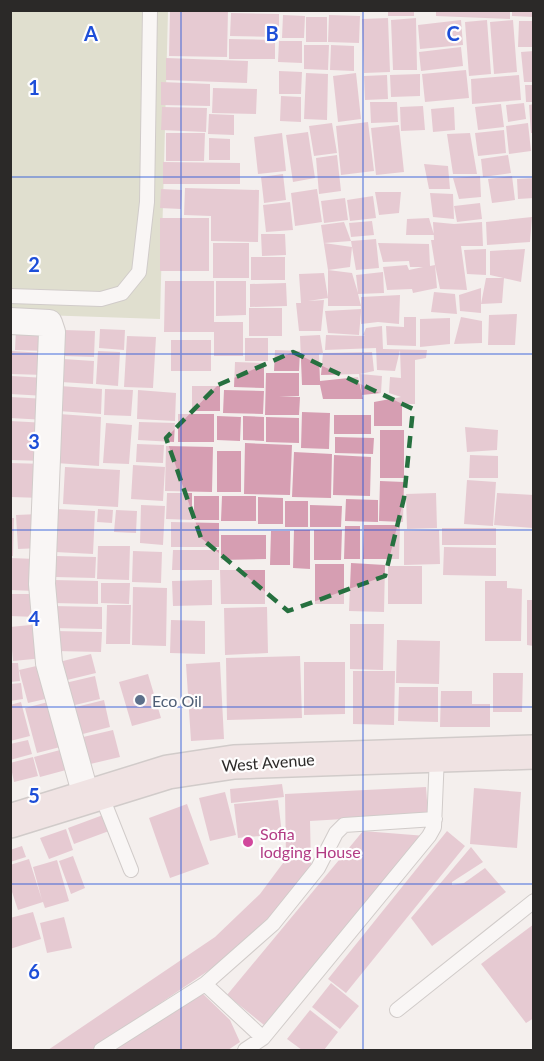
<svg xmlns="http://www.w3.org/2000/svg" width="544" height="1061" viewBox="0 0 544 1061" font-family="Lato,sans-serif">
	<rect width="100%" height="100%" fill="#f4efed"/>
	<path fill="#c7cdab" d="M11 11H168L160 319 11 314Z"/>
	<path fill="#d69eb2" d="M170 10H228L227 57 169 56Z
		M388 10H414V16H388Z
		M436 10H510V19L436 16Z
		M512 10H534V17L512 16Z
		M231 13 279 14V37L230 36Z
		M283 15 305 16 304 38H282Z
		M329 15 360 16 359 43 328 42Z
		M306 17H327V42H306Z
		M388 18 390 72 364 73 362 19Z
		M416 18 417 70H393L391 20Z
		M461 20 463 45 420 49 418 25Z
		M487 20 491 74 469 76 465 22Z
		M513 20 517 72 494 74 490 22Z
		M519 21H534V47H518Z
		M229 39 275 40V59H229Z
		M279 41H302V63L278 62Z
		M304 45H329L328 70 304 69Z
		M331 45 354 46V71L330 70Z
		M461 47 463 66 421 71 419 52Z
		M534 51V82H524L521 52Z
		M166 58 248 61 247 83 166 80Z
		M466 70 469 98 425 102 422 74Z
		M279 71 302 72 301 94H279Z
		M306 73 328 74 327 120 304 119Z
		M356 73 361 119 338 122 333 76Z
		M420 74V96L391 97 390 75Z
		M387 75 388 99 365 100 364 76Z
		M519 75 521 100 472 104 471 79Z
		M161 82 210 84V106L161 105Z
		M525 85H534V102H526Z
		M213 88 257 89 256 114 212 113Z
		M281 96 301 97V122L280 121Z
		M370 102H397L398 122 371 123Z
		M524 103 526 119 508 122 506 105Z
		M501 104 504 127 478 130 475 107Z
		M534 104V133H531L529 105Z
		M423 106 425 130 401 131 400 107Z
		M162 107 207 108 206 132 161 130Z
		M454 107 455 130 433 132 431 109Z
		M209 114 234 115V135L208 134Z
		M368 122 374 171 341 175 336 126Z
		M332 123 337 153 314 156 309 126Z
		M528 123 531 151 509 154 506 126Z
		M399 125 404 172 376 175 371 128Z
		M504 130 506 153 478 156 475 133Z
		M308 132 315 178 293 182 286 135Z
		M166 133H205L204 161H166Z
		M282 133 286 171 258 174 254 137Z
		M470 133 477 174H453L447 134Z
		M209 138 230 139V160H209Z
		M337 155 341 191 319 194 316 158Z
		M508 155 511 173 483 177 481 159Z
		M163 162 240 163V184H163Z
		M424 164 448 166 450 189H429Z
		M283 174 286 200 264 203 261 177Z
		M480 176 481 197 459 199 453 178Z
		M512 176 515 200 492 203 488 179Z
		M534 178V198L518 199 517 179Z
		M185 188 259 190 258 242 211 241V216L184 215Z
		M161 189 182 190 181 209 160 208Z
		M317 189 322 222 295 226 291 193Z
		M375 192H401L399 213 379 215Z
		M430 193 453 194 454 219 433 217Z
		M373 196 376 218 350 221 347 200Z
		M345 198 348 220 324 223 321 201Z
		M290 202 293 230 266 232 263 205Z
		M480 203 482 219 457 222 454 206Z
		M532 217 530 242 487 245 486 222Z
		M160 218H209V271H160Z
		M429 218 434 235H406L407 219Z
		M372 221 374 235 351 237 349 223Z
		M344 222 351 241 324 243 352 247 350 267 328 270 321 225Z
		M433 222 454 224 482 222 483 246H461L467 290 440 289 435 265 437 288 413 293 412 289 387 290 383 267 407 265 409 270 423 267H410L409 261 383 262 378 243 429 244 430 266 435 265 431 240H434Z
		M261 234H285L286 255 262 256Z
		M376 239 379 268 356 270 351 241Z
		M213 243H249V278H213Z
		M486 249V275L467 274 464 250Z
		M525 249 521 282 490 275V251Z
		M251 257H285V280H251Z
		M328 270 352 273 358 293 356 275 383 272 384 293 358 294 361 306H328Z
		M324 273 328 298 308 301 324 300 321 331H299L296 303H301L299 274Z
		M486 278H504L502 303 481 304Z
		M165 281H214V322H243V356H214V332H164Z
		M216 281H246V315L216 316Z
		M286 283 287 306 250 307V284Z
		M481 288V313L460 311 459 295Z
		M434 292 455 294 457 314 431 312Z
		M400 295 399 324 378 322 361 324V312L359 335 328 333 325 311 361 309V297Z
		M249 308H282V336H249Z
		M517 314 515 345H488L489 315Z
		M404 317H416V346L387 345 386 326 404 327Z
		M461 317 482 321V343L454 344Z
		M450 318V344L420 347V319Z
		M382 326 383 349 427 350 426 358 415 360V404H402V426H374V402L401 397 389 393 390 377 401 378 400 350 395 371 377 370 376 348 325 350 326 335 365 336 363 335 366 328Z
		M16 329 48 331 47 351 15 350Z
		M100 329 125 330 124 350 99 348Z
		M64 330 95 331 94 357 63 356Z
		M320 335 323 353 319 354 320 381 358 377 363 399H323L320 385H302L300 336Z
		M127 336 156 337 153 388 124 387Z
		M245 338H268V361H245Z
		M171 340H211V371H171Z
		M275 350 300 351 299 371H274Z
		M11 351 46 353 45 375 10 374Z
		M98 351 120 352 118 386 96 384Z
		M372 352 374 371 360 374 382 376 381 393 362 395 359 374 321 375 323 353Z
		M63 359 94 361 93 384 61 382Z
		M235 362 264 363V388L234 387Z
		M266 373H299V396L279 397H300L299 415H265Z
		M11 376 46 378V396L10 394Z
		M60 386 102 389 101 414 58 411Z
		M192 386H220V411H192Z
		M105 389 133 390 131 416 104 415Z
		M138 390 176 393 175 421 137 419Z
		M224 390 264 391 263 414 223 413Z
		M10 397 47 399 46 420 10 418Z
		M302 412 330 413 329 449 301 448Z
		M59 414 101 417 99 466 56 463Z
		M178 414H214V442H178Z
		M334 415H371V434H334Z
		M217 416 241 417 240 441 217 440Z
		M243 416 264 417V441L243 440Z
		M266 417 299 418V443L266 442Z
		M10 421 47 423 45 461 10 460Z
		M139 422 175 423 174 442 138 440Z
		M106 423 132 425 129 464 103 463Z
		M465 427 498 430 497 450 467 452Z
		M380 430H404V478H380Z
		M335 437 374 438 373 454 335 453Z
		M245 443 292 445 290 495 244 494Z
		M137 444 164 445 163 463 136 462Z
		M166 446 213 447 212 492 165 491Z
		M217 451H241V492H217Z
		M294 452 332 454 331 498 292 497Z
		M334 455 371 457 370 496 333 495Z
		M470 455 498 456V478H469Z
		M10 463 45 464 43 498 10 497Z
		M133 465 165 467 163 501 131 499Z
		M65 467 120 470 118 507 63 504Z
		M467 480 496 482 493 526 464 524Z
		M380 481 404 482 403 522 379 521Z
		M167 493H192V520L166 519Z
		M436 493 437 528 407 529 406 494Z
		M497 493 534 495 533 528 494 525Z
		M194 496H219V520H194Z
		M222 496H256V521H221Z
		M258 497 283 498V524H258Z
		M346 499 378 500V522L345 521Z
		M285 501H308V527H285Z
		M141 505 165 506 163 545 140 543Z
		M310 505 342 506 341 527H310Z
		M57 509 95 511 93 554 55 552Z
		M98 509 113 510 112 523 97 522Z
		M116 510 137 511 136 533 114 532Z
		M39 514 41 548 18 549 16 515Z
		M10 518H14L13 556H10Z
		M171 522 219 523V547H171Z
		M364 525H400L399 559H363Z
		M345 526H360V559H344Z
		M442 528H496V545H442Z
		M294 530H310V569L293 568Z
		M314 530H342L341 560H314Z
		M439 530 440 564 404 565V531Z
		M271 531H290V565H270Z
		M221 535H266V559L221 560Z
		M98 546H130L129 580 97 579Z
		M444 547 496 548V576L443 575Z
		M173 550H219V570H172Z
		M133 551 162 552 161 583 132 582Z
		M56 556 96 557 95 578 55 577Z
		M10 558 36 559 35 591 10 590Z
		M351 563 385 565 384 612 349 611Z
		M315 564H344V604H315Z
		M388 566H422V604H388Z
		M220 570H265V604H221Z
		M54 580 98 581V604L53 603Z
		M212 580V605L173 606 172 581Z
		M485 581H507V588L522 589 521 641H485Z
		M101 583H130L129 604 101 603Z
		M133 587 167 588 166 646 132 645Z
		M10 594H36V617L10 616Z
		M527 600H534V646L527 645Z
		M107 605H131L130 644H106Z
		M53 606 102 607V629L52 628Z
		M267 607 268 653 225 655 224 608Z
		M171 620 205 621V654L170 653Z
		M41 624 44 658 13 661 10 627Z
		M350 624H384L383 670 350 669Z
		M55 631 102 632 101 652 55 651Z
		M397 640 440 641 439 684 396 683Z
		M91 654 96 673 63 681 59 662Z
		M300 656 302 718 227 720 226 658Z
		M220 662 224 739 191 741 186 664Z
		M304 662H345V714L304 715Z
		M10 663H18L20 681 10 682Z
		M45 664 54 697 28 703 19 670Z
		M353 671H395L394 725 353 724Z
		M493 673H523L522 712H493Z
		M148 674 161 718 132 726 119 682Z
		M95 676 100 699 71 706 65 683Z
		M21 683 23 699 10 701V684Z
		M399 687H438V722L398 721Z
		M441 691H472V704H490V727H440Z
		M104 700 110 727 75 736 68 709Z
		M52 701 64 746 37 753 25 708Z
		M21 702 30 736 10 741V705Z
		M113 730 120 757 86 765 79 738Z
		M28 740 32 754 10 760V744Z
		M60 750 66 770 40 777 34 757Z
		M33 757 38 776 14 782 10 763Z
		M282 784 284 797 231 803 230 789Z
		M426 787 428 814 310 821 311 865 276 910 233 954 91 1050H48L215 937 260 894 286 859 285 794Z
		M474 788 521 792 517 848 470 844Z
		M225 792 236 835 210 841 199 798Z
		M278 800 282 834 238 838 234 804Z
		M187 804 209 864 170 878 149 818Z
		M103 815 109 831 74 844 68 828Z
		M66 829 73 850 49 859 40 838Z
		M363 831 426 836 264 1025 227 995Z
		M447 831 465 846 346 993 328 979Z
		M22 846 26 857 10 862V850Z
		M471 847 483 862 452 882V885L464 883 485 868 506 892 432 946 411 918Z
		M73 856 85 888 71 894 59 861Z
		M29 859 42 900 33 867 57 860 69 901 45 908 43 902 18 910 10 886V865Z
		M33 912 41 939 10 949V918Z
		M64 917 72 948 47 953 40 923Z
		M534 924V1018L526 1023 481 964Z
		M331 983 359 1006 340 1029 312 1007Z
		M201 992 230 1020 240 1042 228 1050H114Z
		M310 1010 338 1032 324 1050H302L287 1039Z"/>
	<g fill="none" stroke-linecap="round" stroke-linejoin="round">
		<g stroke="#a6a19f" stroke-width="16">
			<path id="service" d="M10 296 101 299 122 293 139 272 147 202 150 10
				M100 792 131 870
				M205 984 263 1038
				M397 1010 534 901
				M101 1050 205 984 273 924 318 868 336 833 344 825 435 819
				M245 1050 263 1038 429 836 434 827 437 755"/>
		</g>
		<g stroke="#a6a19f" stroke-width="28">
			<path id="minor" d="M10 321 49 323 52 332 42 584 49 663 86 796"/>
		</g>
		<g stroke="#a6a19f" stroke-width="36">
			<path id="secondary" d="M10 821 168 772 234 762 534 752"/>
		</g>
		<use href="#service" stroke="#fff" stroke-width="14"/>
		<use href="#minor" stroke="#fff" stroke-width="26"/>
		<use href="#secondary" stroke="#ecd6d8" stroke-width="33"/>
	</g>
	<path d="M0 0H544V1061H0ZM293 352 413 409 404 498 385 576 288 611 201 538 166 438 218 385Z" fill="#f4efed" fill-opacity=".55" fill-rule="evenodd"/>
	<path fill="none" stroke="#26703f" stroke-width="4.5" stroke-dasharray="12 8" stroke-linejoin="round" d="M293 352 413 409 404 498 385 576 288 611 201 538 166 438 218 385Z"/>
	<path fill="none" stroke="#1d4ed8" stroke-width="1.5" stroke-opacity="0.55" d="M181 10V1050M363 10V1050M10 177H534M10 354H534M10 530H534M10 707H534M10 884H534"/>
	<circle fill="#5c6f8a" stroke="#fefdfd" stroke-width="2" cx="140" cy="700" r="6"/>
	<circle fill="#d1479c" stroke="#fefdfd" stroke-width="2" cx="248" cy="842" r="6"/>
	<g text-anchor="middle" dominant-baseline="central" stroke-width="4.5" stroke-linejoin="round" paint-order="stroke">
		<g font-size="16" fill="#4e5e75" stroke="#fefdfd" text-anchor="start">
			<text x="152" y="700">Eco Oil</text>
		</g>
		<g font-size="16" fill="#2b2928" stroke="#fefdfd">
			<text transform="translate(268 762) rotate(-4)">West Avenue</text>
		</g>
		<g font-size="16" fill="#b23c85" stroke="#fefdfd" text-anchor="start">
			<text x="260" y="833">Sofia<tspan x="260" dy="18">lodging House</tspan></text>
		</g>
	</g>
	<g font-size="20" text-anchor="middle" font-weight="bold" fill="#1d4ed8" stroke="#fefdfd" stroke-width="4.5" stroke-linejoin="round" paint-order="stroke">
		<text x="91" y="41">A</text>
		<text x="272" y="41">B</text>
		<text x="453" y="41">C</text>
		<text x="34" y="95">1</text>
		<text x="34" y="272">2</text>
		<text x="34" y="449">3</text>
		<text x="34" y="626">4</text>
		<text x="34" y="803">5</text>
		<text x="34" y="979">6</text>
	</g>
	<rect width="544" height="1061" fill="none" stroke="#2b2928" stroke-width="24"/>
</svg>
